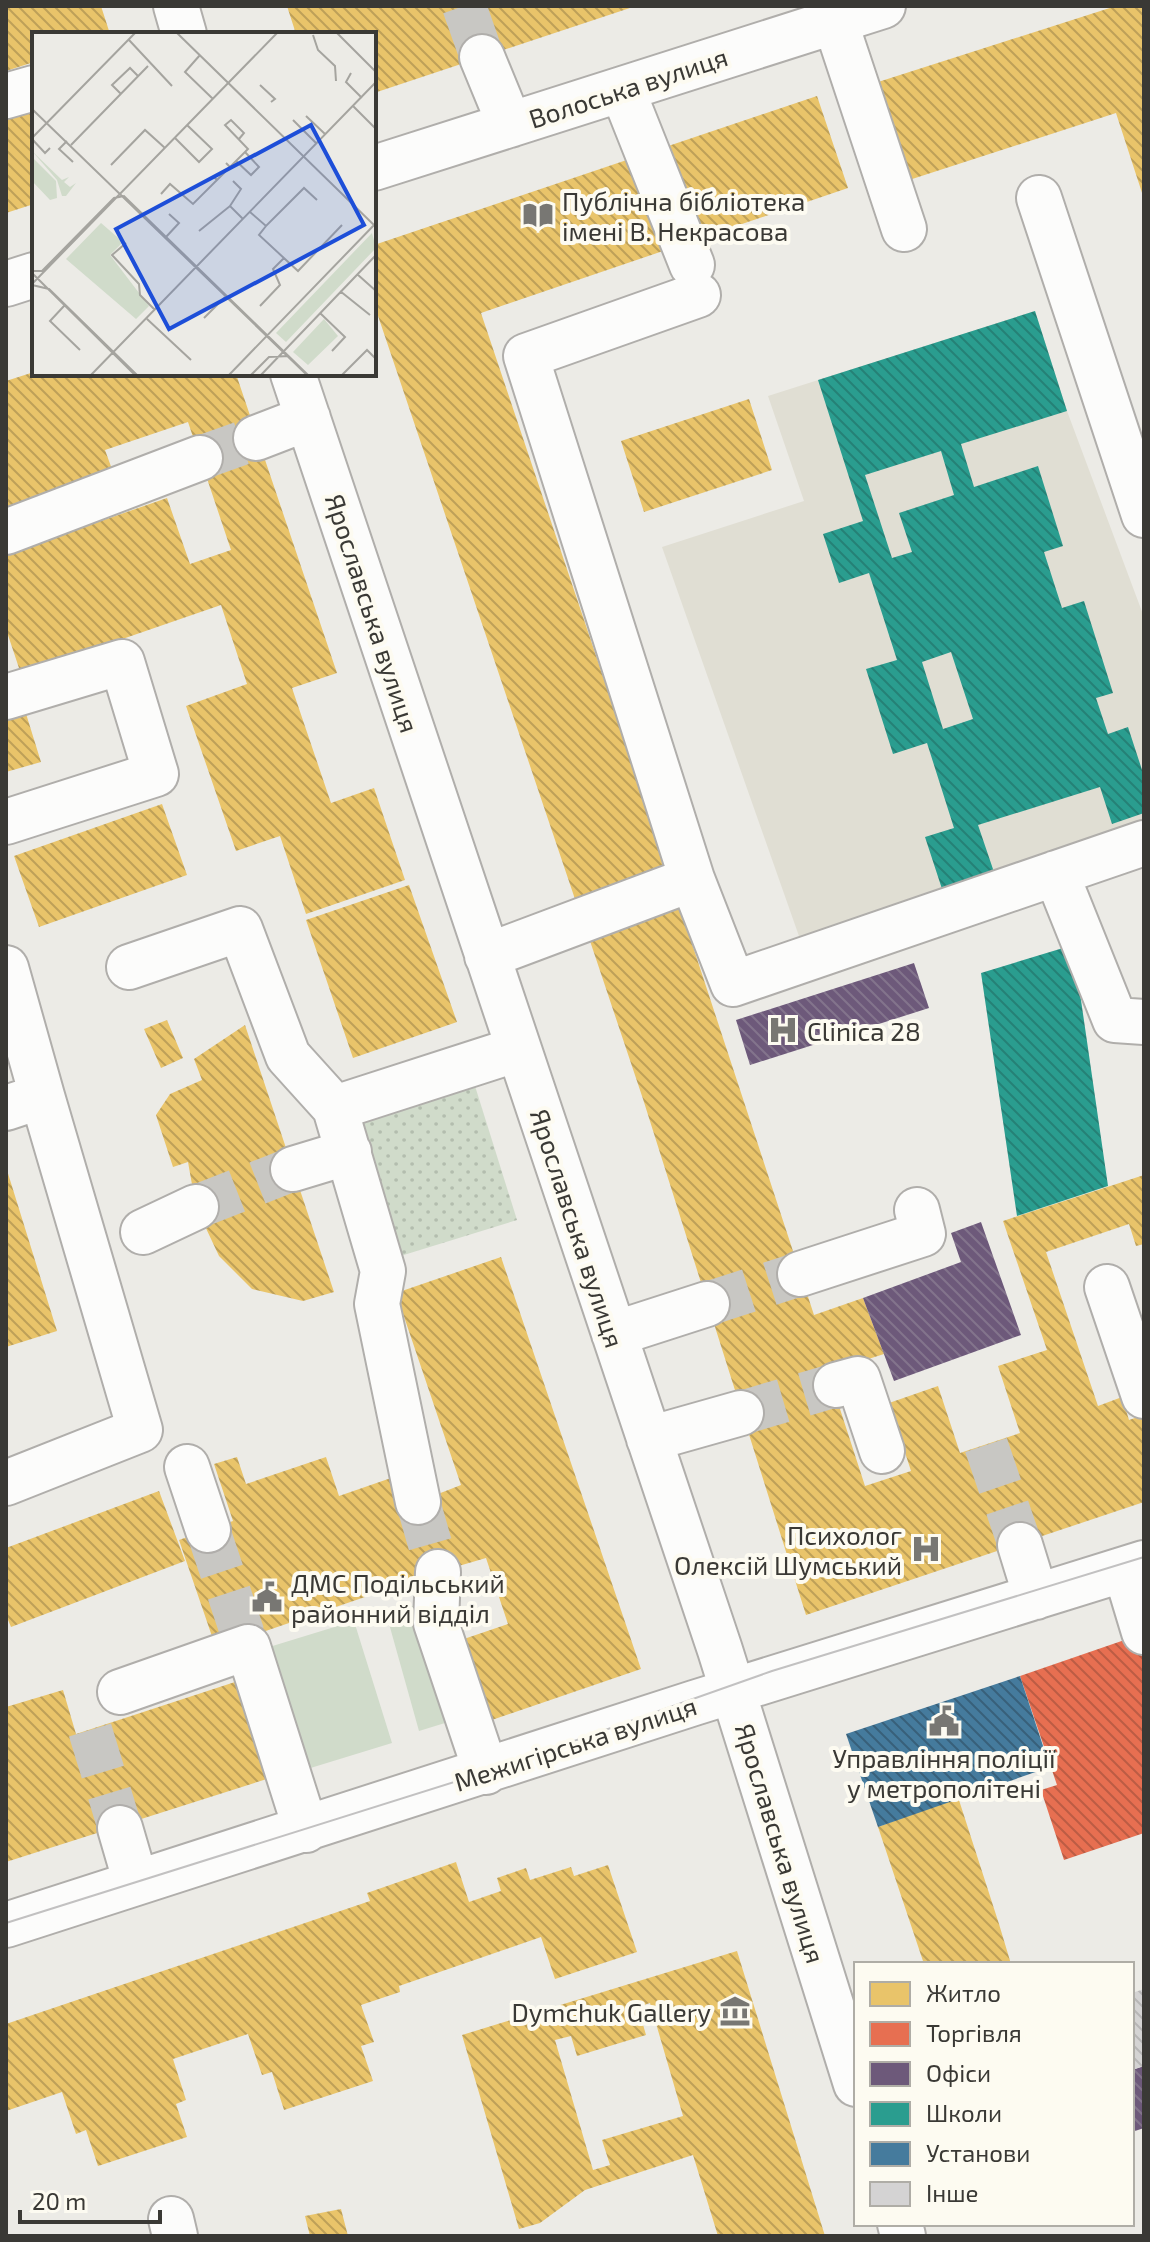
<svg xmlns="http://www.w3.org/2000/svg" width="1150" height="2242" viewBox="0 0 1150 2242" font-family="'Exo 2',sans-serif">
	<defs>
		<pattern id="park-dots" width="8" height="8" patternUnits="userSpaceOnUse" patternTransform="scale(2)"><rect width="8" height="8" fill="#d0dbca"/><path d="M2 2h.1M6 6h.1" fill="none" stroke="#b3bdae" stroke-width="1.8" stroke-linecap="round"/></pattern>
		<pattern id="homes-back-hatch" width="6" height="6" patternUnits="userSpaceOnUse" patternTransform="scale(2)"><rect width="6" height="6" fill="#e9c46a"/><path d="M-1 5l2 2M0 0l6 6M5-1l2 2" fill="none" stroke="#bea058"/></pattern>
		<pattern id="shops-back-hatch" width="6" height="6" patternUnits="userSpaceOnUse" patternTransform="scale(2)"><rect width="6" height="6" fill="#e76f51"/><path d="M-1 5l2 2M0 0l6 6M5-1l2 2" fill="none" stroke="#bc5c44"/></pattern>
		<pattern id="offices-back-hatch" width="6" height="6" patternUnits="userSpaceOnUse" patternTransform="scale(2)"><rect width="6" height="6" fill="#6d597a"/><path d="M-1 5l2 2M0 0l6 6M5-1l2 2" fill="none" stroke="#83748c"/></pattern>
		<pattern id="schools-back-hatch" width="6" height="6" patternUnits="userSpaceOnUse" patternTransform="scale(2)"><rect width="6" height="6" fill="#2a9d8f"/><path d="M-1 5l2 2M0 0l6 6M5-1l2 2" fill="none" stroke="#258176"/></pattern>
		<pattern id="public-back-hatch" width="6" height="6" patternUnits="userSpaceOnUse" patternTransform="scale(2)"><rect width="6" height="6" fill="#457b9d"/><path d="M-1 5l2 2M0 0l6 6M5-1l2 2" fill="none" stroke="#38607a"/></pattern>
		<pattern id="building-back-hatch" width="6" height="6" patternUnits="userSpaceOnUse" patternTransform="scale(2)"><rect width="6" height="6" fill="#d4d3d3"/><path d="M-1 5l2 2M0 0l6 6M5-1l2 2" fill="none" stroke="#b7b6b6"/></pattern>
	</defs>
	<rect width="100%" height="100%" fill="#ecebe6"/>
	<path fill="#e0ded3" d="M1035 311 1067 411 1144 617V830L800 939 662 547 804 501 768 396Z"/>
	<path fill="#d0dbca" d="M413 1606 445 1723 419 1731 386 1613Z
		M354 1621 392 1743 304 1770 266 1648Z"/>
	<path fill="url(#park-dots)" d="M470 1070 517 1220 394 1258 347 1108Z"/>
	<path fill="url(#homes-back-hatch)" fill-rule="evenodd" d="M6 6H101L110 34H34V62L6 71Z
		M287 6H633V7L374 93V34H296Z
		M1116 6H1144V199L1116 113 906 181 875 83Z
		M817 96 848 188 481 313 670 876 578 908 374 304V245Z
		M34 101V204L6 213V110Z
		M34 372 236 374 337 673 292 688 331 803 374 788 405 880 306 914 280 836 236 851 186 706 247 684 221 605 21 674 6 629V554L167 498 190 564 231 550 188 422 105 450 113 472 6 510V381Z
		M749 399 772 470 644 512 621 441Z
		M23 704 41 762 6 772V710Z
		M162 804 187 875 39 927 14 856Z
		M409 885 457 1022 353 1058 306 920Z
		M678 901 814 1315 863 1298 884 1354 828 1372 865 1486 911 1471 889 1403 938 1386 960 1453 1020 1433 998 1366 1047 1350 1003 1221 1144 1175V1244L1136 1246 1129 1224 1046 1252 1098 1406 1122 1397 1129 1420 1144 1415V1502L806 1615 643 1099 587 932Z
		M167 1020 183 1058 161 1068 144 1029Z
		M245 1025 334 1292 303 1301 252 1289 219 1256 196 1207 188 1162 173 1167 156 1115 170 1094 202 1080 194 1059Z
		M6 1167 57 1331 6 1347Z
		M501 1257 641 1669 486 1722 458 1641 508 1624 486 1558 438 1572 216 1648 179 1540 233 1521 214 1464 237 1457 246 1484 326 1457 339 1496 391 1478 402 1508 461 1485 396 1293Z
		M159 1491 185 1561 11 1627 6 1615V1548Z
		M238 1681 270 1778 6 1862V1707L63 1690 76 1734Z
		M958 1797 999 1924 1011 1964H924L878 1827Z
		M456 1862 469 1902 501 1891 497 1878 526 1868 530 1880 571 1867 574 1876 608 1865 637 1952 555 1979 541 1937 399 1986 400 1992 361 2005 374 2042 361 2046 373 2081 284 2110 272 2072 262 2075 248 2034 173 2059 186 2100 176 2104 187 2137 98 2166 86 2130 76 2134 62 2092 6 2111V2024L370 1901 367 1893Z
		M737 1951 825 2236H718L693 2155 585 2190 540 2223 519 2229 462 2035ZM650 2003 683 2116 602 2140 610 2165 593 2170 555 2040 571 2036 577 2056 646 2035 638 2007Z
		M341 2209 348 2236H310L305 2216Z"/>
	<path fill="url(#shops-back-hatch)" d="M1139 1635 1144 1650V1833L1064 1860 1041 1790 1057 1785 1020 1676Z"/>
	<path fill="url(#offices-back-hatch)" d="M914 963 929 1008 750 1065 736 1020Z
		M981 1222 1021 1335 894 1381 863 1298 961 1262 951 1233Z
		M1144 2066V2128L1132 2132V2070Z"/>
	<path fill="url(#schools-back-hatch)" fill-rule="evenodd" d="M1035 311 1067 411 961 444 974 487 1038 466 1063 546 1044 552 1062 608 1084 601 1113 693 1096 698 1108 734 1128 727 1144 776V813L1112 824 1100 787 978 825 995 875 943 892 925 837 954 828 927 743 893 754 866 669 897 660 869 573 839 583 823 534 863 521 818 380ZM941 451 954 495 899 513 912 552 892 558 865 475ZM951 652 973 719 943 729 922 662Z
		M1073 945 1108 1186 1017 1216 981 973Z"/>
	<path fill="url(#public-back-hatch)" d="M1020 1676 1050 1767 878 1827 846 1734Z"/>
	<path fill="url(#building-back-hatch)" d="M1144 1989V2066L1132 2070V1993Z"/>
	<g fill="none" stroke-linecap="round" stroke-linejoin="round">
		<path stroke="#c8c7c3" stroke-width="44" stroke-dasharray="44 22" stroke-linecap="butt" d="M464 6 482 57
			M200 458 256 438
			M196 1207 293 1169
			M707 1304 800 1274
			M741 1413 836 1385
			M986 1445 1020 1545
			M418 1502 438 1572
			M208 1530 244 1638
			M90 1730 120 1828"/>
		<g stroke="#b0aeab" stroke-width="48">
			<path id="minor" d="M176 6 184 34
				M835 21 904 229
				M482 57 510 125
				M622 89 692 265
				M6 96 34 88
				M374 168 883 6
				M1039 198 1144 515
				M6 284 34 275
				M293 374 720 1650 856 2084
				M256 438 308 418
				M6 532 200 458
				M6 697 122 662 156 774 6 822
				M1056 873 1115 1020 1144 1022
				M692 879 733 984 1144 843
				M487 956 692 879 526 356 698 295
				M129 967 240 929 288 1056 335 1108
				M6 968 42 1096
				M6 1108 42 1096 140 1430 6 1483
				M293 1169 349 1152
				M143 1232 196 1207
				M800 1274 923 1234 917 1210
				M1107 1287 1144 1396
				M614 1334 707 1304
				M836 1385 858 1379 882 1451
				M649 1439 741 1413
				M187 1467 208 1530
				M418 1502 377 1304 383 1271 335 1108 518 1049
				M1020 1545 1036 1597
				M1125 1569 1144 1632
				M438 1572 436 1623 486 1772
				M120 1692 248 1647 306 1830
				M120 1828 136 1883
				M6 1925 694 1703 1144 1563
				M171 2219 175 2236
				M900 2224 903 2236"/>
		</g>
		<use href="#minor" stroke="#fcfcfb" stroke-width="44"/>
		<path stroke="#c2c1c1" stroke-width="2" d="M6 1923 486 1772 772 1671 1144 1557"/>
	</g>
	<defs>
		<g id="library-bare" transform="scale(2.4)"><path d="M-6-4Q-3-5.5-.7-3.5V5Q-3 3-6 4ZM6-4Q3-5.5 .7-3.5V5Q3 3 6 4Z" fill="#787773" stroke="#fdfbf1" stroke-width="2.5" paint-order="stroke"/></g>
		<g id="hospital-bare" transform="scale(2.4)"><path d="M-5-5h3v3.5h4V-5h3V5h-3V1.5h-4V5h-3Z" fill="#787773" stroke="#fdfbf1" stroke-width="2.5" paint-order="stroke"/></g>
		<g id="civic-bare" transform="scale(2.4)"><path d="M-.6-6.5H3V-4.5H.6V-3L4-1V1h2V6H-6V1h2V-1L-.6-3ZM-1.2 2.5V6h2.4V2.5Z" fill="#787773" stroke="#fdfbf1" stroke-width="2.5" paint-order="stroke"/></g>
		<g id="museum-bare" transform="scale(2.4)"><path d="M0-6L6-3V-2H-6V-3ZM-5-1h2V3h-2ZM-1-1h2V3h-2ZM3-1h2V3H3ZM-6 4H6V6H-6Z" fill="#787773" stroke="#fdfbf1" stroke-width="2.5" paint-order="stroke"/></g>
	</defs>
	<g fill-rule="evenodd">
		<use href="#library-bare" x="538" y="215"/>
		<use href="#hospital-bare" x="783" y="1030"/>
		<use href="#hospital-bare" x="926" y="1549"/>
		<use href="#civic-bare" x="267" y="1597"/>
		<use href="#civic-bare" x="944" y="1721"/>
		<use href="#museum-bare" x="735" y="2011"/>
	</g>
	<g text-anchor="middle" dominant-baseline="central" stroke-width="8" stroke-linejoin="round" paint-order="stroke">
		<g font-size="26" fill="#3a3935" stroke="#fdfbf1">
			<text transform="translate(628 87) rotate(-18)">Волоська вулиця</text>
			<text transform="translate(373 613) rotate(72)">Ярославська вулиця</text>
			<text transform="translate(578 1228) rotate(72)">Ярославська вулиця</text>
			<text transform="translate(575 1743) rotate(-18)">Межигірська вулиця</text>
			<text transform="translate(781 1843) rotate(73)">Ярославська вулиця</text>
		</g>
		<g font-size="26" fill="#3a3935" stroke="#fdfbf1" text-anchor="start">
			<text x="562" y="200">Публічна бібліотека<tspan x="562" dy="30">імені В. Некрасова</tspan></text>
			<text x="807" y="1030">Clinica 28</text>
			<text x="902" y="1534" text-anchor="end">Психолог<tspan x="902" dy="30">Олексій Шумський</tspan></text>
			<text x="291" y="1582">ДМС Подільський<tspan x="291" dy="30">районний відділ</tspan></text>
			<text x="944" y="1757" text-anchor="middle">Управління поліції<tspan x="944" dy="30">у метрополітені</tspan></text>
			<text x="711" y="2011" text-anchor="end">Dymchuk Gallery</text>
		</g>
	</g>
	<g transform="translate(32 32)">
		<rect width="344" height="344" fill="#ecebe6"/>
		<path d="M0 119 30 148 37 145 32 150 38 155 44 151 34 164H30L25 148ZM1 126 24 149 25 166 18 168 0 149ZM340 201 344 216 254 310 244 301ZM292 287 306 304 276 333 261 320Z" fill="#d0dbca"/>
		<path d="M69 191 91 210 78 223 117 274 104 287 34 227Z" fill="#d0dbca"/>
		<path fill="none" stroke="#a5a49f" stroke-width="2" d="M144 0 344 195M304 0 344 40M281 3 286 18 303 34 304 49M97 8 140 54M168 23 153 40 181 67M319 41 314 50 330 66M228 53 243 67 239 70M89 62 80 53 98 36 106 44M321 74 344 97M0 77 276 344M274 84 293 102M261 88 284 111M0 106 104 0M143 106 167 130 180 117 155 93M0 107 13 121 18 116M35 109 27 117 41 130M39 113 116 34M204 129 219 143 227 135 213 120M79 133 113 98 133 116M198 135 216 117 193 93 199 88 212 101 207 107M185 148 198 135 194 131M129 162 138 152 161 172 185 148 181 144M198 174 209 157 201 149M218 180 234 194 272 156 285 168M234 194 227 203 266 239 310 193M167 199 198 174 211 187M134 205 147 191 137 182M94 211 80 223 107 252 108 263 123 278M0 239H10L82 166 92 164 277 344M0 241 104 344M325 242 344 259M0 252 246 0M0 253 17 257 106 344M308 259 338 283M32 274 18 289 48 318M228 274 248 253 241 237 252 226M288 281 313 305 300 319M172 286 194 264M115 287 159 328M58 344 344 50M196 344 344 191M218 344 237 325 257 324M228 344 344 223M309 344 335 318 344 327"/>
		<path fill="#1d4ed8" fill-opacity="0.15" stroke="#1d4ed8" stroke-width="4" d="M279 93 332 193 137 297 84 197Z"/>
		<rect width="344" height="344" fill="none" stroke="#3a3935" stroke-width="4"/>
	</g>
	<rect width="1150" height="2242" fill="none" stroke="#3a3935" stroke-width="16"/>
	<rect x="854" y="1962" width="280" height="264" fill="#fdfbf1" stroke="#afada6" stroke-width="2"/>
	<rect x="870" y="1982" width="40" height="24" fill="#e9c46a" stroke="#afada6" stroke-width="2"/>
	<text x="926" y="2002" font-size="24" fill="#3a3935">Житло</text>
	<rect x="870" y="2022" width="40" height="24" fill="#e76f51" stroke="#afada6" stroke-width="2"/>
	<text x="926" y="2042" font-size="24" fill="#3a3935">Торгівля</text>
	<rect x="870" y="2062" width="40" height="24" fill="#6d597a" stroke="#afada6" stroke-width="2"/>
	<text x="926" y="2082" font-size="24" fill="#3a3935">Офіси</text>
	<rect x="870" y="2102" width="40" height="24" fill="#2a9d8f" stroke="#afada6" stroke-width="2"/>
	<text x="926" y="2122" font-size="24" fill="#3a3935">Школи</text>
	<rect x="870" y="2142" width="40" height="24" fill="#457b9d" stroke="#afada6" stroke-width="2"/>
	<text x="926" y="2162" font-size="24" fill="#3a3935">Установи</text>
	<rect x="870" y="2182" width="40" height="24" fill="#d4d3d3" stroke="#afada6" stroke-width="2"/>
	<text x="926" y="2202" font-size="24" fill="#3a3935">Інше</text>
	<path d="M20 2210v12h140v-12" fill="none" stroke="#3a3935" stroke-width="4"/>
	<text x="32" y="2210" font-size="24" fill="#3a3935" stroke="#fdfbf1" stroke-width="6" paint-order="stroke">20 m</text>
</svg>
